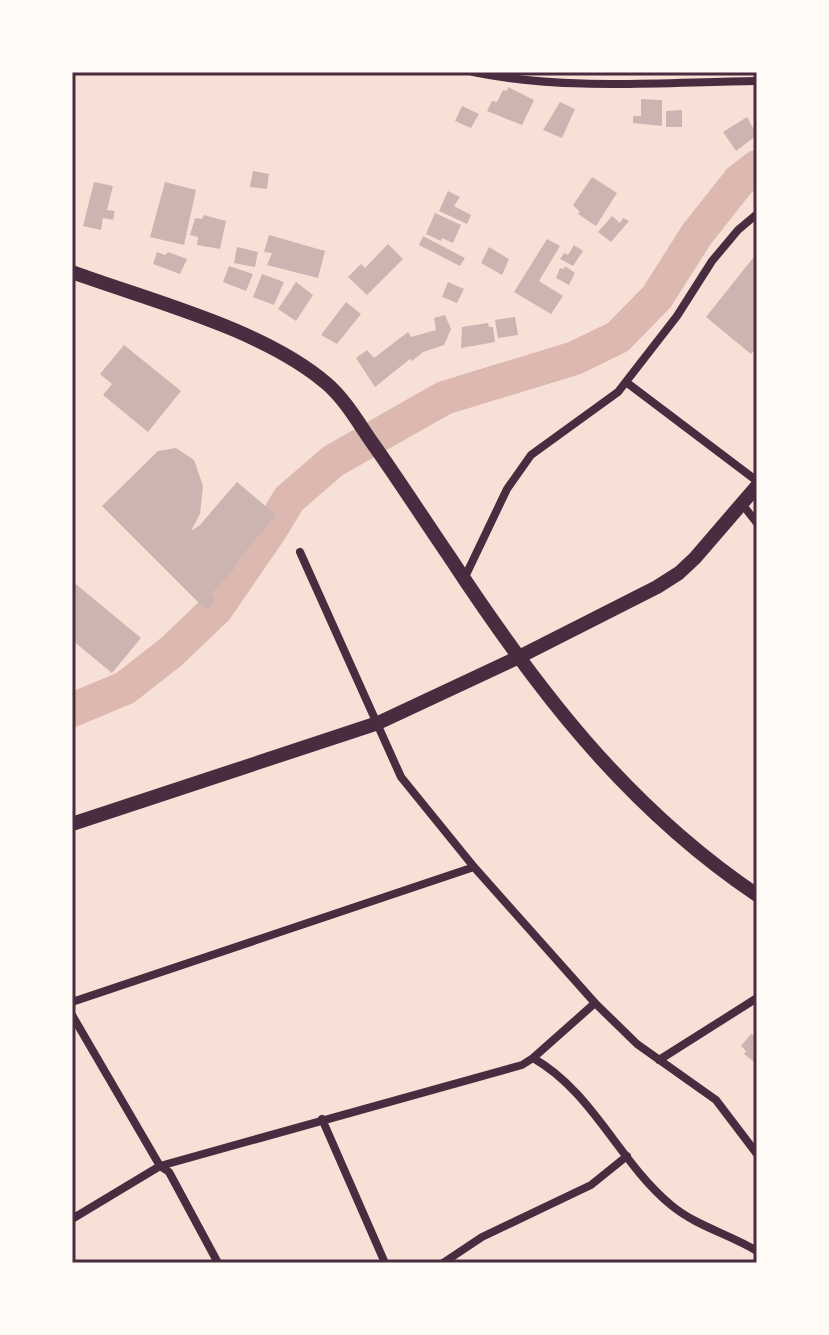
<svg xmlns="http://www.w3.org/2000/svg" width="829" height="1335" viewBox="0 0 829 1335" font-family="'Sofia Sans Condensed',sans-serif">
	<rect width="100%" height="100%" fill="#f7e1d7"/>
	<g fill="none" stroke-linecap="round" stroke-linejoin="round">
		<path stroke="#dcb8b0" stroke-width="34" d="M72 710 125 688 171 652 216 609 271 529 289 499 333 461 444 398 575 358 618 337 657 297 697 234 739 181 757 167"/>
	</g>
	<path fill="#ccb4b1" d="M508 87 534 100 522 125 487 111 492 101 497 102 503 90 507 91Z
		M641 99 662 100V126L633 123V116H641Z
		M560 102 575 109 562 138 543 130Z
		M462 106 479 114 471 128 455 121Z
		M682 110V127H666V111Z
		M747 117 757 135 736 151 723 132Z
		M253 171 269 174 267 189 250 187Z
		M592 177 617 193 596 226 578 214 580 212 573 205Z
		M94 182 113 186 107 210 115 211 113 220 103 218 101 230 83 226Z
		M165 182 196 190 184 245 150 237Z
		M448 191 460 197 454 206 471 215 467 224 439 211Z
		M435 213 461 225 453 243 442 238 441 241 426 234Z
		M204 215 226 221 220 249 197 245 198 237 190 235 195 218 202 219Z
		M612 216 620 223 623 218 629 221 611 242 598 232Z
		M269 235 325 251 318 278 267 265 272 253 264 252Z
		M423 236 465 258 460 266 419 245Z
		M547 239 560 246 539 281 563 296 551 314 514 292Z
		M388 244 403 259 367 295 348 277 361 264 365 268Z
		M574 245 583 251 573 266 560 259 564 253 568 255Z
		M237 247 258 252 255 267 234 263Z
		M489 247 509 259 502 275 481 263Z
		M157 252 165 255 168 252 187 259 180 274 153 264Z
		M757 253V347L751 354 706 317Z
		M229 266 253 274 246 291 223 282Z
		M565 266 575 273 569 285 556 278 560 268 564 269Z
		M262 274 284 282 274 305 253 297Z
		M296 282 313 295 296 321 278 309Z
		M448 282 464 289 457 303 442 297Z
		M346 302 361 314 337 344 321 335Z
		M445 315 451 329 444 345 423 352 412 361 410 359 375 387 356 358 367 350 374 358 408 332 411 337 436 330 434 318Z
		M515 317 518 335 498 338 495 320Z
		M488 323 489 327H493L495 342 461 348 462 327Z
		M124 345 181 391 148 432 103 395 112 384 100 374Z
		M176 448 194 460 203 486 200 514 191 531 200 525 237 482 276 515 240 558 232 572 212 593 215 600 206 610 102 506 158 451Z
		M72 581 141 638 112 673 72 640Z
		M751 1034 757 1036V1064L744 1054 746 1051 741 1046Z"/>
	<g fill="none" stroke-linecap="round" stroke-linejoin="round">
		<path stroke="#4a2c40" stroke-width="8" d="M473 72C566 91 663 82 757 81
			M626 382 757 481
			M742 504 757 523
			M300 552 401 777 474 867 595 1003 637 1044 716 1100 757 1154
			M464 579 507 489 531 455 618 392 677 316 712 261 738 230 757 214
			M72 1002 474 867
			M72 1015 160 1166 169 1172 218 1263
			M533 1058C593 1092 619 1162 671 1205 696 1226 729 1234 757 1251
			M659 1060 757 998
			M322 1119 385 1263
			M72 1219 160 1166 522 1065 533 1058 595 1003
			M443 1263 482 1237 591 1185 627 1156"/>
		<path stroke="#4a2c40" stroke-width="14" d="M72 272C151 301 263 329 326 383 344 398 358 422 371 441 398 479 423 518 449 556 535 687 625 806 757 895
			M72 824 378 723 517 658 657 587 679 573 695 558 757 486"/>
	</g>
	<rect width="829" height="1335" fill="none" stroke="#fffaf5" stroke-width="148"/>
	<rect x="74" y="74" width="681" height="1187" fill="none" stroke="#4a2c40" stroke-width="3"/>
</svg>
